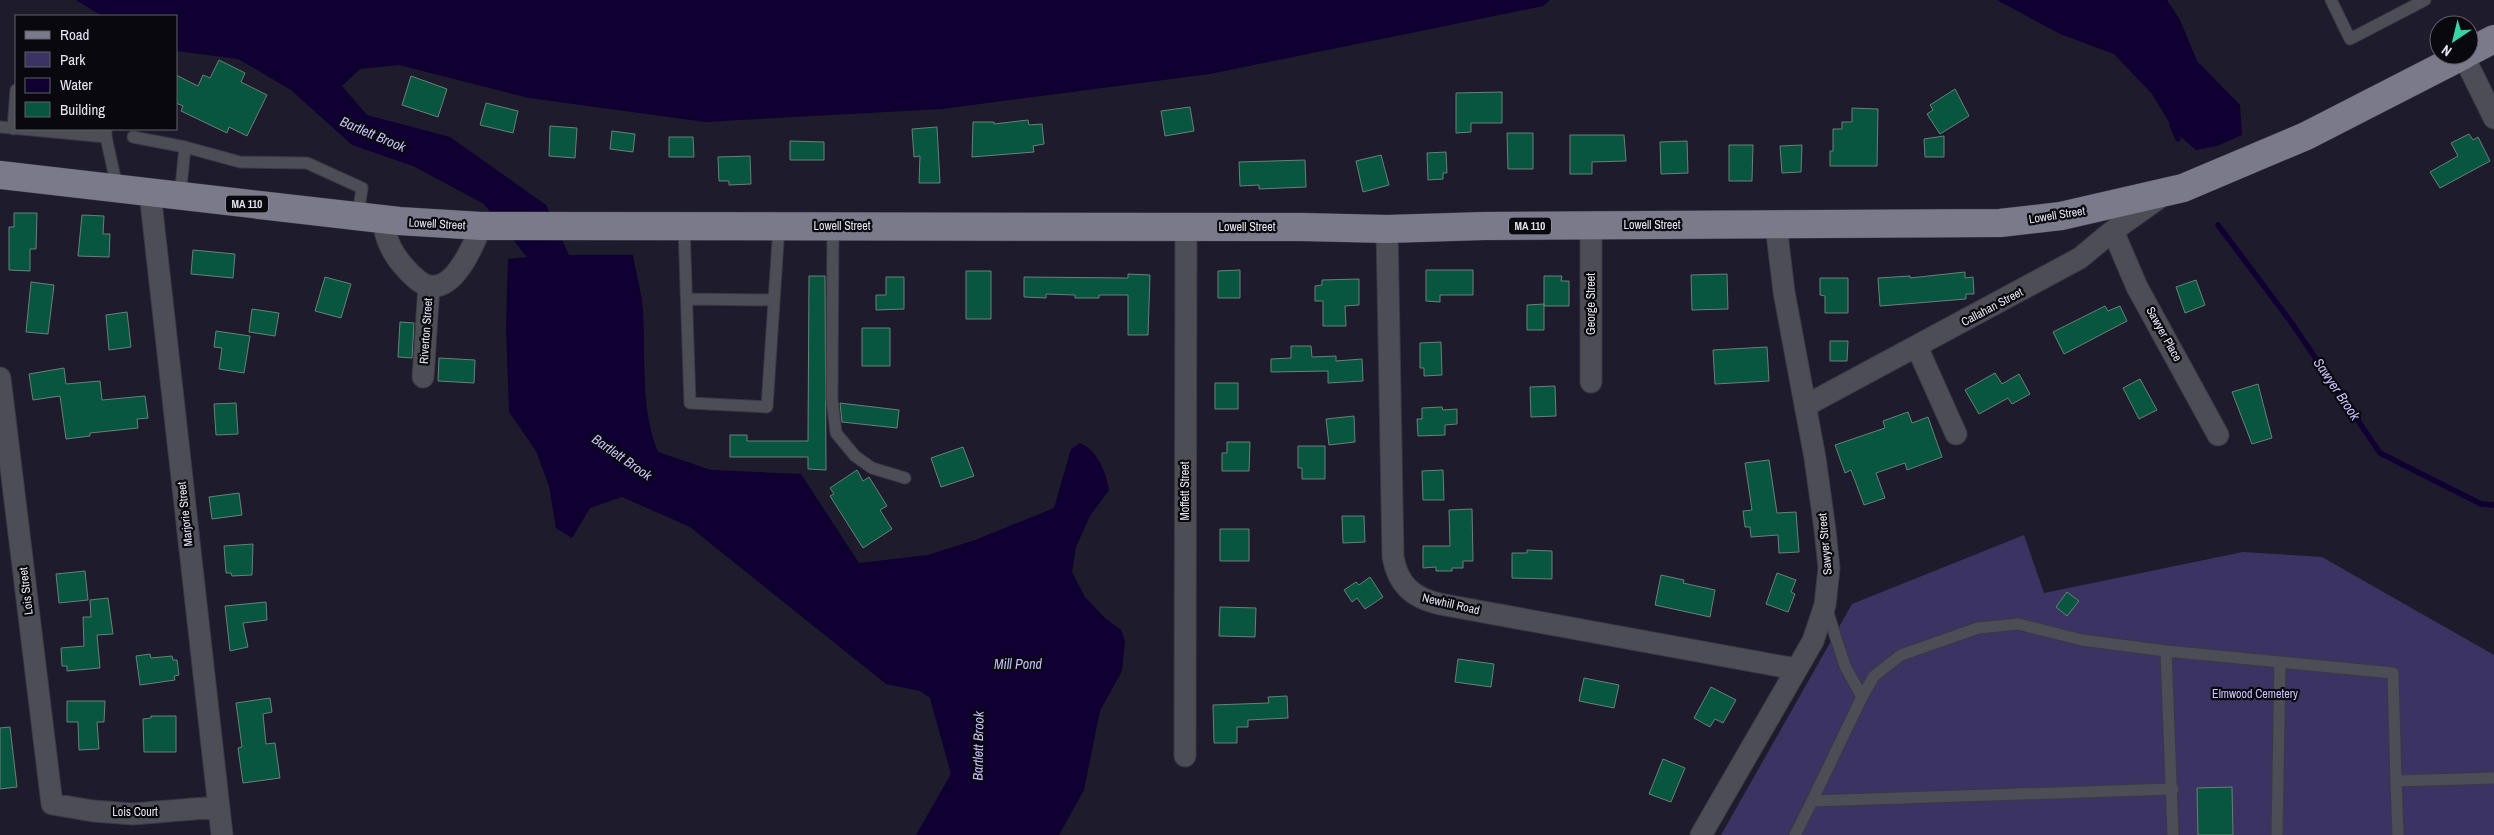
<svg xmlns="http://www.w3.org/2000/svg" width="2494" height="835" viewBox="0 0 2494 835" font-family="'Archivo Narrow',sans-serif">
	<rect width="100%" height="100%" fill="#1e1c2c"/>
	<path fill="#3b3362" d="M2024 535 2044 593 2243 552 2322 557 2494 655V835H1721L1852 604Z"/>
	<path fill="#0f0031" d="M76 0H1550L1543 6 1210 74 942 109 705 122 529 98 399 65 360 69 342 86 367 115 450 137 546 205 569 255H633C636 274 642 293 643 312 646 358 640 408 658 452L711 470 801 474 859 563 928 555 975 540 1054 508 1071 449 1080 443C1098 451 1106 472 1109 490L1090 516 1076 547 1072 572 1085 597 1105 618 1121 630 1125 641 1122 671 1100 711 1084 790 1059 835H916L951 774 930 698 920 691 886 684 690 527 622 497 590 508 572 538 556 528 549 486 536 451 509 412 506 326 508 259 527 257 484 204 413 166 352 145 291 90 238 59 176 51V16H102Z
		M1997 0H2167L2180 20 2197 61 2240 105 2242 135 2217 146 2196 150 2175 132 2152 94 2114 54 2060 34Z"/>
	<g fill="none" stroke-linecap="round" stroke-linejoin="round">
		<path stroke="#0f0031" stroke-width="5.5" d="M2172 125 2178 139
			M2218 225 2291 322 2380 453 2481 504 2494 505"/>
	</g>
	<path fill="#085640" stroke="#698076" d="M219 60 245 73 241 82 267 95 247 136 229 127 227 133 181 111 183 106 176 103V75L198 86 203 75 210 78Z
		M411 76 447 89 438 117 402 105Z
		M1955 89 1969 116 1940 134 1927 114 1933 110 1930 105Z
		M1502 92V123H1471V132L1456 133V93Z
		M486 103 518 111 513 133 480 125Z
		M1190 107 1194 131 1165 136 1161 111Z
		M1852 108 1878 109 1877 166H1830V151H1833V129H1842V122H1852Z
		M1028 120 1029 125 1042 124 1044 144 1033 146 1034 152 972 157 973 122H994V124Z
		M550 126 577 128 575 158 549 156Z
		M937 127 940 183H919L920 156 914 157 912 129Z
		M612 131 635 134 633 152 610 149Z
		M1507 133H1533V169H1508Z
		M2469 134 2473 140 2478 137 2490 161 2440 188 2430 172 2458 156 2451 143Z
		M1570 135H1624L1626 161 1592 162V174H1570Z
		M1944 136V157H1925L1924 139Z
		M669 137H693L694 157H669Z
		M790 141 824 142V160H790Z
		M1687 141 1688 173 1661 174 1660 142Z
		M1729 145H1753L1752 181H1729Z
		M1802 145 1801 172 1782 173 1780 146Z
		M1446 152 1447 173H1443V179L1428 180 1427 153Z
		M1381 155 1389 185 1363 192 1356 161Z
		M750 156 751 184 729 185V181H719L718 157Z
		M1305 160 1306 187 1259 189V185L1240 186 1239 162Z
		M14 213H37L36 249H30V271L9 270V227H14Z
		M82 215 104 216 103 234H110L109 257 78 256Z
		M193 250 235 254 233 278 191 274Z
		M1240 270V298H1218V271Z
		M1426 270H1473V295H1440V302L1426 301Z
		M966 271H991V319H966Z
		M1965 272V278L1973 277 1974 294H1966V299L1880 306 1878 278 1910 276V278Z
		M1128 274 1150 275 1148 335H1128V295H1099V298H1075V295L1046 294V298L1024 297V277L1128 278Z
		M1727 274 1728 309 1692 310 1691 275Z
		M809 276H825L826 470 808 469V457H730V435H747V441H808Z
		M1544 276H1562L1561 281H1569V306H1544Z
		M325 277 351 284 341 318 315 311Z
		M886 277H904V309L876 310V295H886Z
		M1820 278H1848V313H1825V296L1820 295Z
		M1359 279V305L1345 306 1346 326H1323V301H1315V286L1322 285V280Z
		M2196 280 2205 305 2185 313 2176 287Z
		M31 282 54 285 48 334 26 332Z
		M1544 304V330H1527V305Z
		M2105 306 2108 311 2120 306 2127 321 2064 354 2053 332Z
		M252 309 279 313 275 336 249 332Z
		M127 312 131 347 109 350 106 315Z
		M400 322 414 323 412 358 398 357Z
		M862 328H890V366H862Z
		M216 331 250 336 244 373 219 369 222 348 214 347Z
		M1830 341H1848L1847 361H1830Z
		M1441 342 1442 375 1424 376V368H1420V343Z
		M1291 346H1311L1312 357 1336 356V361L1362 359 1363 381 1328 383V371L1271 372V359L1291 358Z
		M1767 347 1769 381 1715 384 1713 350Z
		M439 358 475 360 474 383 438 381Z
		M64 368 66 384 100 381 102 400 145 396 148 418 137 419 138 428 90 433V436L66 439 60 396 33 400 29 374Z
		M1995 373 2002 384 2019 374 2030 394 2012 404 2008 398 1979 414 1965 390Z
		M2140 379 2157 410 2139 419 2123 388Z
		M1215 383H1238V409H1215Z
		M2258 384 2272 438 2252 444 2232 392Z
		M1555 386 1556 416 1531 417 1530 387Z
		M236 403 238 434 216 435 214 404Z
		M840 403 899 410 897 428 842 422Z
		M1442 407 1443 410 1457 409V424L1445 425V435L1418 436 1417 419H1422V408Z
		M1908 412 1912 423 1928 417 1942 457 1907 470 1905 463 1876 473 1885 498 1864 505 1851 470 1845 473 1835 445 1885 428 1883 421Z
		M1354 416 1355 442 1329 445 1326 419Z
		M1227 442H1250L1249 471H1222V453H1227Z
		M1298 446H1325V479H1302V468H1298Z
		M963 447 974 476 941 487 931 458Z
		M1769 460 1777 513 1796 512 1799 552 1779 553 1778 535 1751 537 1750 527H1745L1743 511 1752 510 1745 463Z
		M857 470 863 481 869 477 887 506 880 510 892 529 863 548 830 496 834 494 830 488Z
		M1443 470 1444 500H1423L1422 471Z
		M239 493 242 515 212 519 209 497Z
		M1472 509 1473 561H1463V568H1452V571H1436V567L1423 568V546H1450L1449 510Z
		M1342 516H1364L1365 542 1343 543Z
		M1220 529H1249V561H1220Z
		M253 544 252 575 232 576 231 573H226L224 546Z
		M1527 550 1552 551V579L1512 578V553H1527Z
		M85 571 88 600 59 603 56 574Z
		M1777 573 1796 580 1791 592 1795 594 1788 612 1766 604Z
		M1661 575 1684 580 1683 583 1715 590 1710 617 1655 605Z
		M1370 577 1383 597 1365 609 1357 598 1352 602 1344 590 1356 582 1359 585Z
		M2067 592 2079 601 2067 616 2056 607Z
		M108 598 113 634 97 635 100 668 67 671V666H62L61 648 84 646 83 617H91L90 600Z
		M266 602 267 620 243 623 248 647 230 651 225 606Z
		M1220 607 1256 608 1255 637 1219 636Z
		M150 654 151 658 172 656 173 660H177L179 675 174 676 175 680 140 685 136 656Z
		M1458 659 1494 664 1491 687 1455 682Z
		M1584 678 1619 685 1614 708 1579 701Z
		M1711 687 1736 700 1723 723 1715 719 1710 727 1694 718Z
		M1287 696 1288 718 1248 720V727H1237V743H1214L1213 705 1269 703 1268 697Z
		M270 698 272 712 263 714 266 744 275 743 280 778 243 783 238 748 242 747 236 703Z
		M67 701H105L104 722H97L99 749 79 750 78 722H67Z
		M151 716H176V752H144L143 719 151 718Z
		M10 727 17 787 0 789V728Z
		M1663 759 1685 768 1671 802 1649 794Z
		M2232 787 2233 835H2198L2197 788Z"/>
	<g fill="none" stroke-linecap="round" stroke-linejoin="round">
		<g stroke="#3a3847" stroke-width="13">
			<path id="service" d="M2331 0 2350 39 2425 0
				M0 127 106 137
				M13 129 16 90
				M106 129V137L117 187
				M133 137 185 147
				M180 197 185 147 240 162 307 163 362 188 358 216
				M833 226 832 399 836 433 855 456 872 468 905 478
				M684 227 690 403 767 407 779 226
				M687 299 774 300
				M1826 607 1845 666 1862 697 1874 676 1901 655 1978 628 2018 624 2082 640 2166 651 2173 835
				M2166 651 2393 673 2396 781
				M1812 801 1862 697
				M1795 835 1812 801 2173 789
				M2277 835 2280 662
				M2398 835 2396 781 2494 778"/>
		</g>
		<g stroke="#3a3847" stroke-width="23">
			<path id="minor" d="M2463 55 2494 118
				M150 193 222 835
				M383 220C386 241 392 254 407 270 413 276 420 284 429 286 455 291 474 244 481 226
				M1591 226V382
				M1387 229 1393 557C1398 585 1413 598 1440 604L1796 669
				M2113 231 2137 287 2218 435
				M1917 347 1956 434
				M423 377 429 286
				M0 378 52 804 93 811 133 814 217 807
				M1805 406 2080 258 2110 233 2162 196
				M1185 756 1186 227
				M1701 835 1813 641 1825 605 1829 568 1825 530 1815 458 1784 292 1776 225"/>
		</g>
		<g stroke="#3a3847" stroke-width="29">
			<path id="primary" d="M2469 52 2494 39
				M0 175 399 221 481 226 1302 227 1387 229 1484 226 2000 223 2061 216 2183 188 2306 136 2464 55"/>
		</g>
		<use href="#service" stroke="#4d4d55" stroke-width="11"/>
		<use href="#minor" stroke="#4d4d55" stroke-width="21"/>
		<use href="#primary" stroke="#7b7a8b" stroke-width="28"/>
	</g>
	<g text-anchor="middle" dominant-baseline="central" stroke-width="4.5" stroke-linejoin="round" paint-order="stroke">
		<g fill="#09080f" stroke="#a2a2ac" stroke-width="1">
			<rect x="226" y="195.5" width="42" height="17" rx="4"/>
			<rect x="1509" y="217.5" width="42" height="17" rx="4"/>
		</g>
		<g font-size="11" font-weight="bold" fill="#e4e4ef">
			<text x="247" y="204">MA 110</text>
			<text x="1530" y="226">MA 110</text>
		</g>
		<g font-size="12" fill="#e4e4ef" stroke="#09080f">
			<text transform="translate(2057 215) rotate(-9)">Lowell Street</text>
			<text transform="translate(437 224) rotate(3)">Lowell Street</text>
			<text x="1652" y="225">Lowell Street</text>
			<text x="842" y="226">Lowell Street</text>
			<text x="1247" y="227">Lowell Street</text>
			<text transform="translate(1591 304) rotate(-90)">George Street</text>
			<text transform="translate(1992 307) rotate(-28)">Callahan Street</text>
			<text transform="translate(426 331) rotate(-86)">Riverton Street</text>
			<text transform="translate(2164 334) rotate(61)">Sawyer Place</text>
			<text transform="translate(1185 491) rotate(-90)">Moffett Street</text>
			<text transform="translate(185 514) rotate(-96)">Marjorie Street</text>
			<text transform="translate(1825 544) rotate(-95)">Sawyer Street</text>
			<text transform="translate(26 591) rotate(-97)">Lois Street</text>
			<text transform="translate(1451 604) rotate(13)">Newhill Road</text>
			<text x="135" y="812">Lois Court</text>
		</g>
		<g font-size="12" fill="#c9c3fa" stroke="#09080f">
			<text x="2255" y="694">Elmwood Cemetery</text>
		</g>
		<g font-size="14" font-style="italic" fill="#c5bff6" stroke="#09080f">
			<text transform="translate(373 134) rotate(23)">Bartlett Brook</text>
			<text transform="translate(2337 389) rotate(56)">Sawyer Brook</text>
			<text transform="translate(622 457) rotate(35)">Bartlett Brook</text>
			<text x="1018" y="664">Mill Pond</text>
			<text transform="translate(978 746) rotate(-89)">Bartlett Brook</text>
		</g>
	</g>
	<rect x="15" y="15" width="162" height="115" fill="#09080f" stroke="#616069"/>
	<rect x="25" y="31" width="25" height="8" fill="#7b7a8b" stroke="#616069"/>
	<text x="60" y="40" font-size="15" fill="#e4e4ef">Road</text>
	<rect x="25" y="52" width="25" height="15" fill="#3b3362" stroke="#616069"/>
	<text x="60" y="65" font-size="15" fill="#e4e4ef">Park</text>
	<rect x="25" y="78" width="25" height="15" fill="#0f0031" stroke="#616069"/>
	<text x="60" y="90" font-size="15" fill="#e4e4ef">Water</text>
	<rect x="25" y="102" width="25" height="15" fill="#085640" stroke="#616069"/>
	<text x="60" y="115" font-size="15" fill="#e4e4ef">Building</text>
	<g transform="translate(2454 40) rotate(215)"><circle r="24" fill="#09080f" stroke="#616069"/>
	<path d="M0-4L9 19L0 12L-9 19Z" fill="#39d4a5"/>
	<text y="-8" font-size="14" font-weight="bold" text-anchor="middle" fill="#e4e4ef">N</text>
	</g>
</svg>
